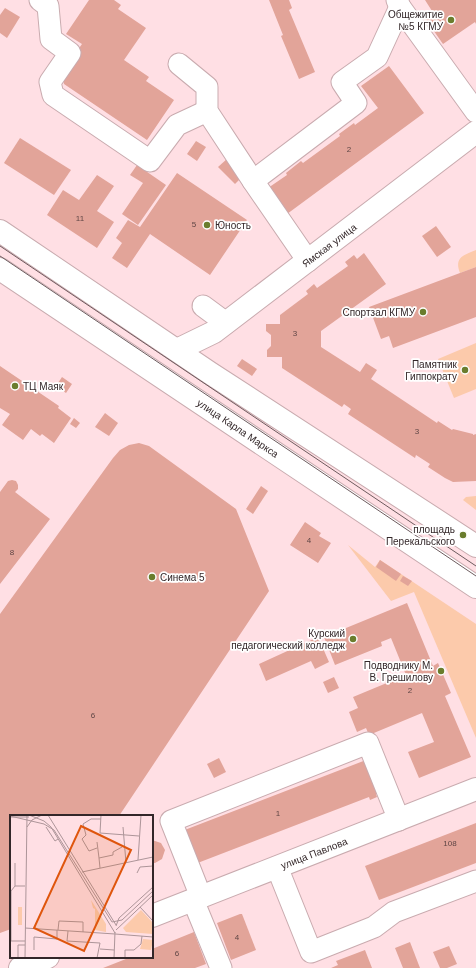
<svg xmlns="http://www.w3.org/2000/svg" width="476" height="968" font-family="Helvetica,sans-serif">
  <rect width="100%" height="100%" fill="#ffdfe4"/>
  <g fill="#fccaab">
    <path d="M476 250V267L460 273C454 258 463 255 476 250Z"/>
    <path d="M476 343V389L454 398 438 359Z"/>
    <path d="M476 496V510L463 500 466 497Z"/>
    <path d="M348 545 375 567 380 560 476 624V738L414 592 391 601Z"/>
  </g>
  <g fill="#e2a499">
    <path d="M89 0H114L121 5 118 9 146 28 124 60 149 77 146 81 174 100 147 140 64 84 62 73 82 44 66 34Z"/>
    <path d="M269 0H289L292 8 289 10 315 72 299 79 281 36 283 35Z"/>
    <path d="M425 0H476V24L475 22 443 44 424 17 432 11Z"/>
    <path d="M5 8 20 17 7 38 0 33V15Z"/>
    <path d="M389 66 424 113 287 214 268 188 287 175 286 173 301 161 303 163 340 136 339 134 354 123 355 125 378 108 361 86Z"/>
    <path d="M20 138 71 170 54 195 4 163Z"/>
    <path d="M196 141 206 147 197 161 187 154Z"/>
    <path d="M228 158 245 174 235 184 218 167Z"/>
    <path d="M137 165 166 185 138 225 122 214 143 183 130 175Z"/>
    <path d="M177 173 247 220 210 275 150 234 127 268 112 258 122 243 116 238 128 220 140 227Z"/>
    <path d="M97 175 114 186 97 211 114 222 97 248 47 215 63 190 79 200Z"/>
    <path d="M436 226 451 247 437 257 422 236Z"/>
    <path d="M364 253 386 284 321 331V347L360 372 366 363 377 370 371 379 437 423 438 421 452 430 453 429 473 434V435L476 434V481L453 482 445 478 428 467 430 464 416 455 415 458 348 414 351 409 344 404 342 407 282 368V357H267V350L271 346V335L266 331V324H280V315L308 294 306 291 314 284 317 288 348 266 345 262 354 255 357 259Z"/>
    <path d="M476 267V317L393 348 389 336 381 339 369 307Z"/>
    <path d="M242 359 257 369 252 376 237 366Z"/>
    <path d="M0 366 59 406 58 408 71 418 54 443 42 434 40 436 31 429 23 440 2 425 10 414 0 408Z"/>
    <path d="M62 377 72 384 66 393 56 386Z"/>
    <path d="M105 413 118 423 109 436 95 427Z"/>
    <path d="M74 418 80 423 76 428 70 424Z"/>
    <path d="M139 443 149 446 236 509 269 591 119 816H11V929L0 933V614L113 458 120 450 129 445Z"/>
    <path d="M12 480 16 481 18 485V489L15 492 50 519 0 584V492L8 481Z"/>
    <path d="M261 486 268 491 253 514 246 509Z"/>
    <path d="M305 522 321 533 319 536 331 543 318 563 290 545Z"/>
    <path d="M380 560 401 574 396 581 376 567Z"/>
    <path d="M403 576 412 581 408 586 400 581Z"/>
    <path d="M407 603 433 666 438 663 451 693 445 696 471 757 419 778 408 752 434 742 422 713 369 735 366 728 357 732 349 712 358 708 353 697 406 675 391 638 381 642 382 646 335 665 324 637Z"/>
    <path d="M318 637 329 662 315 669 311 661 266 681 259 664Z"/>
    <path d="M334 677 339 688 328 693 323 682Z"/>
    <path d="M219 758 226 772 214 778 207 764Z"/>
    <path d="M366 760 379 793 376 794 377 797 370 800 369 797 195 864 182 831Z"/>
    <path d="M476 823V863L379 900 365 866Z"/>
    <path d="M152 840 161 843 165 850 162 859 155 863H152Z"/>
    <path d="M240 914H242L256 950 231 960 217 923Z"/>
    <path d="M194 932 206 964 195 968H103L131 957H152V949Z"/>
    <path d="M410 942 420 968H403L395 948Z"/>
    <path d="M449 946 457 964 447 968H440L433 952Z"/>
    <path d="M365 950 372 968H331L338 965 336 961Z"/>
  </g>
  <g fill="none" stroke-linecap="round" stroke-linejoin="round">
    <g stroke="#c9abaf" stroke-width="23">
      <g id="minor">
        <path d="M40 0 48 6 51 39 70 53 50 82 53 95 150 161 177 125 207 111"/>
        <path d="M397 0 400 7 476 112"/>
        <path d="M179 64 207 87V111L253 181"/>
        <path d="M308 261 253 181 356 103 342 82 377 57 400 7"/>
        <path d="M203 306 226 323"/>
        <path d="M277 867 311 952 374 927 394 912 476 881"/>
        <path d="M201 897 171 821 368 743 399 820"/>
        <path d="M193 900 221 968"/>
      </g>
    </g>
    <g stroke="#c9abaf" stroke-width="24">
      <g id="major">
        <path d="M0 231 210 373 476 546"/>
        <path d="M0 269 476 587"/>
        <path d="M177 350 214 332 476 132"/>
        <path d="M152 916 476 789"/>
        <path d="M20 968 48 957"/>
      </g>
    </g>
    <use href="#minor" stroke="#fff" stroke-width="21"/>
    <use href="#major" stroke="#fff" stroke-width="22"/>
    <g stroke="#6d5b5e" stroke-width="1">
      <path d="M0 246 476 566"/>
      <path d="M0 256 476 576"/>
    </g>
  </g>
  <g fill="#6a7d2d" stroke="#fff" stroke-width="1.5">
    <circle cx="451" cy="20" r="4"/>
    <circle cx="207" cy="225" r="4"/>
    <circle cx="423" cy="312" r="4"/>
    <circle cx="465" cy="370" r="4"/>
    <circle cx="15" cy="386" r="4"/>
    <circle cx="463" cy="535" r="4"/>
    <circle cx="152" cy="577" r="4"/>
    <circle cx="353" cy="639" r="4"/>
    <circle cx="441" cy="671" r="4"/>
  </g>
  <g text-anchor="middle" stroke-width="3.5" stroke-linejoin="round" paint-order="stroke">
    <g font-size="8" fill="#5f4645">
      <text x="349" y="152">2</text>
      <text x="80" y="221">11</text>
      <text x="194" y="227">5</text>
      <text x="295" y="336">3</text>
      <text x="417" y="434">3</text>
      <text x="309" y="543">4</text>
      <text x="12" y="555">8</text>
      <text x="410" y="693">2</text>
      <text x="93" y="718">6</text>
      <text x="278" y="816">1</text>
      <text x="450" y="846">108</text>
      <text x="237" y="940">4</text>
      <text x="177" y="956">6</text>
    </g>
    <g font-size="10" fill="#332729" stroke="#fff" text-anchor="end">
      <text x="443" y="18">Общежитие<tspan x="443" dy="12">№5 КГМУ</tspan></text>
      <text x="215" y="229" text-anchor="start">Юность</text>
      <text x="415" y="316">Спортзал КГМУ</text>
      <text x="457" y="368">Памятник<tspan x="457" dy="12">Гиппократу</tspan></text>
      <text x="23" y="390" text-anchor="start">ТЦ Маяк</text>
      <text x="455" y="533">площадь<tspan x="455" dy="12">Перекальского</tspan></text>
      <text x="160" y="581" text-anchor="start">Синема 5</text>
      <text x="345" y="637">Курский<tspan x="345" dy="12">педагогический колледж</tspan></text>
      <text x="433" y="669">Подводнику М.<tspan x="433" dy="12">В. Грешилову</tspan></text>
    </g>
    <g font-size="10" fill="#332729" stroke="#fff">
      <text transform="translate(329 245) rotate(-37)" y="4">Ямская улица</text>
      <text transform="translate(238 428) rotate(34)" y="4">улица Карла Маркса</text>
      <text transform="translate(314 853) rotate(-21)" y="4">улица Павлова</text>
    </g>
  </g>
  <g transform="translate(10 815)">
    <rect width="143" height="143" fill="#ffdfe4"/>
    <path d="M81 85 96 109V117L85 115V94L83 93ZM8 92H12V110H8ZM131 95 143 108V119L116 117 113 113ZM133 124 143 125 141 135 130 134Z" fill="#fccaab"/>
    <path fill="none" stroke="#ad9599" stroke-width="1" d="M19 0 34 6 41 12 105 118M38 0 106 110M91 0 90 18 129 21M0 1 34 9 44 15 102 107 112 105 143 76M0 2H19M17 12 22 5 32 0M36 12 45 26 48 24M113 12 116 48M87 27 89 43M87 33 79 36 72 24 76 20 73 9 81 4H91M128 45 131 0M5 48V71H15M90 53 89 43 103 40V37L112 32M72 57 143 42M127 58 130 52 143 51M5 71 1 76V126H15M130 92 143 106M106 111 109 103 143 72M15 113 105 119M48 115 49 106 73 107V117M106 115 143 80M58 116 57 126 90 128 87 143M105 119 143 122M90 134 104 135M24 135V122L47 124V115M115 142V135H124L131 129 132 121M8 143V130H15M15 143 17 0M104 143 105 117"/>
    <path fill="#df560d" fill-opacity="0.15" stroke="#df560d" stroke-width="2" d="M71 11 121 35 74 136 24 113Z"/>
    <rect width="143" height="143" fill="none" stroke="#332729" stroke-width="2"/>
  </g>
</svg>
